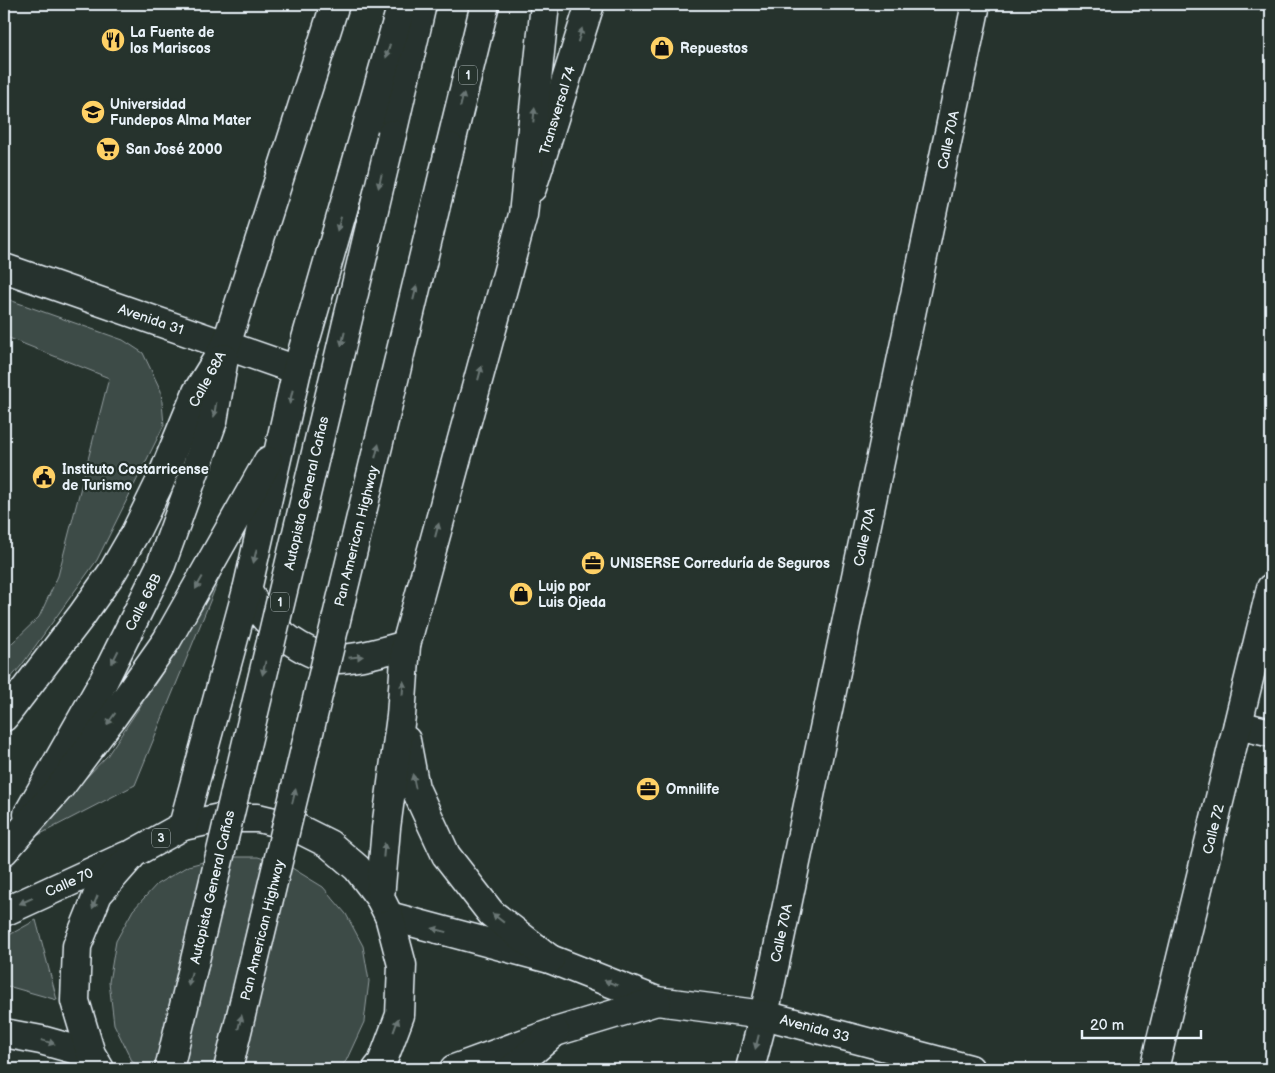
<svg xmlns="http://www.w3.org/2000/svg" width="1275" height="1073" font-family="'Balsamiq Sans',sans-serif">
  <rect width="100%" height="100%" fill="#26332d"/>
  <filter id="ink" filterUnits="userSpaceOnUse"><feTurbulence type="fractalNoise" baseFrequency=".02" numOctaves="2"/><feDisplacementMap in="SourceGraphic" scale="10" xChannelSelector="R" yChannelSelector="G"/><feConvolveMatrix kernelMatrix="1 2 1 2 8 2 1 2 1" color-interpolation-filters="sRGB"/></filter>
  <g filter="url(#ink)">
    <g fill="#3e4b47" stroke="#939ea0">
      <path d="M4 298 123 340 143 353 161 391 164 425 97 560 21 666 4 686V649L12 643 39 617 58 576 109 378 4 336Z"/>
      <path d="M219 579 135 785 23 843 107 756 159 678Z"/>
      <path d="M222 857H258L292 868 323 887 346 914 363 946 369 981 364 1022 346 1061 338 1069H141L132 1061 114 1024 109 982 116 941 133 910 157 884 188 866Z"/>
      <path d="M36 920 57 1000 4 985V938Z"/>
    </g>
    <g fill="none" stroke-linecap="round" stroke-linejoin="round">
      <g stroke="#e8f1f8" stroke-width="31">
        <g id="minor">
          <path d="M532 188 590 4"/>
          <path d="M4 268 297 370"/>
          <path d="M4 717 82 615 113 571 135 533 159 484 197 392 226 345 335 4"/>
          <path d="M1238 725 1271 733"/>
          <path d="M28 814 103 682 161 565 213 421 224 358"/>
          <path d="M750 1069 764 1015 976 4"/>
          <path d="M1154 1069 1271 588"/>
        </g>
      </g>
      <g stroke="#e8f1f8" stroke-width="31">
        <g id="tertiary">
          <path d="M389 916 550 959 657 1001 764 1015 970 1069"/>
          <path d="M454 1069 555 1032 657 1001"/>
        </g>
      </g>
      <g stroke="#e8f1f8" stroke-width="31">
        <g id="primary">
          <path d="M4 912 126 856"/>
          <path d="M4 1033 41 1040 91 1054"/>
          <path d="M100 1069 91 1054 75 1001 77 946 98 894 134 853 183 826 220 818H258L295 827 329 844 357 868 380 898 389 916 402 965 400 1015 382 1063 377 1069"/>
        </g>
      </g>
      <g stroke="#e8f1f8" stroke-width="31">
        <g id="trunk">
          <path d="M392 134 422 4"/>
          <path d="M450 147 485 4"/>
          <path d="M247 590C253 600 259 611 266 619 283 638 313 659 339 659 362 658 384 651 406 645"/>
          <path d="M406 740 415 788 446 855 491 913 550 959"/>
          <path d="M183 826 247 590 297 370 402 4"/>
          <path d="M4 851 61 786 112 718 167 640 268 461"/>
          <path d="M380 898 386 828 401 716 406 645 523 215 545 4"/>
          <path d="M512 1069 555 1032"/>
        </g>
      </g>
      <use href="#minor" stroke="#26332d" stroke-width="28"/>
      <use href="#tertiary" stroke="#26332d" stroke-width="28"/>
      <use href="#primary" stroke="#26332d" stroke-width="28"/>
      <use href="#trunk" stroke="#26332d" stroke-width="28"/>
      <g stroke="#e8f1f8" stroke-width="31" stroke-linecap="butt">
        <g id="trunk-bridge">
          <path d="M169 1069 392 134"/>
          <path d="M228 1069 450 147"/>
        </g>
      </g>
      <use href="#trunk-bridge" stroke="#26332d" stroke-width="28"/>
    </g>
    <defs><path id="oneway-solid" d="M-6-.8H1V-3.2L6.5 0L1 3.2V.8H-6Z" transform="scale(1.25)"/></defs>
    <g fill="#6a7674">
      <use href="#oneway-solid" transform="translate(580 35) rotate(-73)"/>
      <use href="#oneway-solid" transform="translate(388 51) rotate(106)"/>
      <use href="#oneway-solid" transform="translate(462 100) rotate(-76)"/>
      <use href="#oneway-solid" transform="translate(534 115) rotate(-84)"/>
      <use href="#oneway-solid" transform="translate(380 181) rotate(103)"/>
      <use href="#oneway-solid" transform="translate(339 224) rotate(106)"/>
      <use href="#oneway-solid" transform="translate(415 293) rotate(-76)"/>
      <use href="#oneway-solid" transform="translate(343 339) rotate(103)"/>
      <use href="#oneway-solid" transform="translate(480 373) rotate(-75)"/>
      <use href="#oneway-solid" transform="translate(291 397) rotate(103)"/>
      <use href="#oneway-solid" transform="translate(215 410) rotate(99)"/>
      <use href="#oneway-solid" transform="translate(377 451) rotate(-76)"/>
      <use href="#oneway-solid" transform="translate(437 530) rotate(-75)"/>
      <use href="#oneway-solid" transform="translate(255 556) rotate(103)"/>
      <use href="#oneway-solid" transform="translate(199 583) rotate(119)"/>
      <use href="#oneway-solid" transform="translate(115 657) rotate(117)"/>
      <use href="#oneway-solid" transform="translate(356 657) rotate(-6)"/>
      <use href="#oneway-solid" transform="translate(264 668) rotate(103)"/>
      <use href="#oneway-solid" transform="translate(403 688) rotate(-86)"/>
      <use href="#oneway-solid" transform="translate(111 719) rotate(126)"/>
      <use href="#oneway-solid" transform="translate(414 781) rotate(-102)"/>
      <use href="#oneway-solid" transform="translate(294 796) rotate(-76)"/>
      <use href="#oneway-solid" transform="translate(384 850) rotate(-85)"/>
      <use href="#oneway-solid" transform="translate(26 901) rotate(156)"/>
      <use href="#oneway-solid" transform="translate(95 902) rotate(112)"/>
      <use href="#oneway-solid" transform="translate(498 918) rotate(-142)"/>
      <use href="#oneway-solid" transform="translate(439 930) rotate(-165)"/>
      <use href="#oneway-solid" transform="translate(190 979) rotate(103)"/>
      <use href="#oneway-solid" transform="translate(611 983) rotate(-159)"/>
      <use href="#oneway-solid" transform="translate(240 1022) rotate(-76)"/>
      <use href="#oneway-solid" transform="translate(396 1025) rotate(-70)"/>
      <use href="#oneway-solid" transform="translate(48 1042) rotate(16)"/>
      <use href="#oneway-solid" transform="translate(757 1042) rotate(104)"/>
    </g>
  </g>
  <defs>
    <g id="restaurant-disc" transform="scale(1.25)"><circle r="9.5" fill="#ffd166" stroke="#26332d"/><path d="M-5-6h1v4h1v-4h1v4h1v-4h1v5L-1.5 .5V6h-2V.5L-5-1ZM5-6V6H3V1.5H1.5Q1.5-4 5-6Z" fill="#111"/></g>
    <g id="shop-disc" transform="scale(1.25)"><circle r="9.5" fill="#ffd166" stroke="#26332d"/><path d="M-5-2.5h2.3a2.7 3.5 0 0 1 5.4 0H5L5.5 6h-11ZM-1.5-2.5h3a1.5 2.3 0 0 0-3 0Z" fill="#111"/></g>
    <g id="school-disc" transform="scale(1.25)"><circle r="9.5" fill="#ffd166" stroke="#26332d"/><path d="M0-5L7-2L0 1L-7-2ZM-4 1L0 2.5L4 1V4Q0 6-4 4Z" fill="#111"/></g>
    <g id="supermarket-disc" transform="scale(1.25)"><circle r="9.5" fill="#ffd166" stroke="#26332d"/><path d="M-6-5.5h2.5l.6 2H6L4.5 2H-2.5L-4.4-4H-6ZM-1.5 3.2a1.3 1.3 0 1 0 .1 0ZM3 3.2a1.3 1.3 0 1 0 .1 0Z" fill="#111"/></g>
    <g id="civic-disc" transform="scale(1.25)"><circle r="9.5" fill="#ffd166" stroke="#26332d"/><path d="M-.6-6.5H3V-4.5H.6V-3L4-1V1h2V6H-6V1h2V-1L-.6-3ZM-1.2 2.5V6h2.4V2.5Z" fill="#111"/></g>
    <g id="office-disc" transform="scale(1.25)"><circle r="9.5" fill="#ffd166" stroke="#26332d"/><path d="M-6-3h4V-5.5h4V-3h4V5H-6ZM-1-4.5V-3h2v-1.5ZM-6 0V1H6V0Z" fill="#111"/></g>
  </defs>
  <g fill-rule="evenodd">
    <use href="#restaurant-disc" x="113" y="40"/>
    <use href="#shop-disc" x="662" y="48"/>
    <use href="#school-disc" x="93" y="112"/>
    <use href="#supermarket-disc" x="108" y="149"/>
    <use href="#civic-disc" x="44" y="477"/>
    <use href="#office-disc" x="593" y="563"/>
    <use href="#shop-disc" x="521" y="594"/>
    <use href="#office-disc" x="648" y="789"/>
  </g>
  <g text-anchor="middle" stroke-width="4.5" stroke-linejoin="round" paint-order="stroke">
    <g fill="#26332d" stroke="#aeb8bb" stroke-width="1">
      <rect x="459" y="65.5" width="18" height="19" rx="4"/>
      <rect x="271" y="592.5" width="18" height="19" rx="4"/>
      <rect x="152" y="828.5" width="18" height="19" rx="4"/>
    </g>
    <g font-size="12" font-weight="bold" fill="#e8f1f8">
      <text x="468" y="79">1</text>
      <text x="280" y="606">1</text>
      <text x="161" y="842">3</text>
    </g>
    <g font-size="14" font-weight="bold" fill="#e8f1f8" stroke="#26332d" text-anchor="start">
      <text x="130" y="37">La Fuente de<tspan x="130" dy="16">los Mariscos</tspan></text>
      <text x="680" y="53">Repuestos</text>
      <text x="110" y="109">Universidad<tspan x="110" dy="16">Fundepos Alma Mater</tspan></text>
      <text x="126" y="154">San José 2000</text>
      <text x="62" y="474">Instituto Costarricense<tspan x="62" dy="16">de Turismo</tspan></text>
      <text x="610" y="568">UNISERSE Correduría de Seguros</text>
      <text x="538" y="591">Lujo por<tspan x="538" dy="16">Luis Ojeda</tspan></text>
      <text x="666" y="794">Omnilife</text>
    </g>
    <g font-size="14" fill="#e8f1f8" stroke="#26332d">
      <text transform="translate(557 110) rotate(-73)" y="5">Transversal 74</text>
      <text transform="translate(948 140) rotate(-78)" y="5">Calle 70A</text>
      <text transform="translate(151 319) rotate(19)" y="5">Avenida 31</text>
      <text transform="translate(207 379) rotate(-61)" y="5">Calle 68A</text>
      <text transform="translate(306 493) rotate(-77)" y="5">Autopista General Cañas</text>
      <text transform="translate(356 536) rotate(-76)" y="5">Pan American Highway</text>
      <text transform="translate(864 537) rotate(-78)" y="5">Calle 70A</text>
      <text transform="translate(143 602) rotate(-63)" y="5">Calle 68B</text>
      <text transform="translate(1213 829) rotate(-76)" y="5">Calle 72</text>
      <text transform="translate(69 882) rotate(-24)" y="5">Calle 70</text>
      <text transform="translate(212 887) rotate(-77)" y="5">Autopista General Cañas</text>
      <text transform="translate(262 930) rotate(-76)" y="5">Pan American Highway</text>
      <text transform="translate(781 933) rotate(-78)" y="5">Calle 70A</text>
      <text transform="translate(815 1028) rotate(15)" y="5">Avenida 33</text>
    </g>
  </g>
  <rect width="1275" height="1073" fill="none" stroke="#26332d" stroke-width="20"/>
  <rect x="10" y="10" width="1255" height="1053" fill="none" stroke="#e8f1f8" stroke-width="2" filter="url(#ink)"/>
  <path d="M1082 1030v8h119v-8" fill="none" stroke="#e8f1f8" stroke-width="2.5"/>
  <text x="1090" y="1030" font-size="15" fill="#e8f1f8" stroke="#26332d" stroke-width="4" paint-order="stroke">20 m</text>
</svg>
